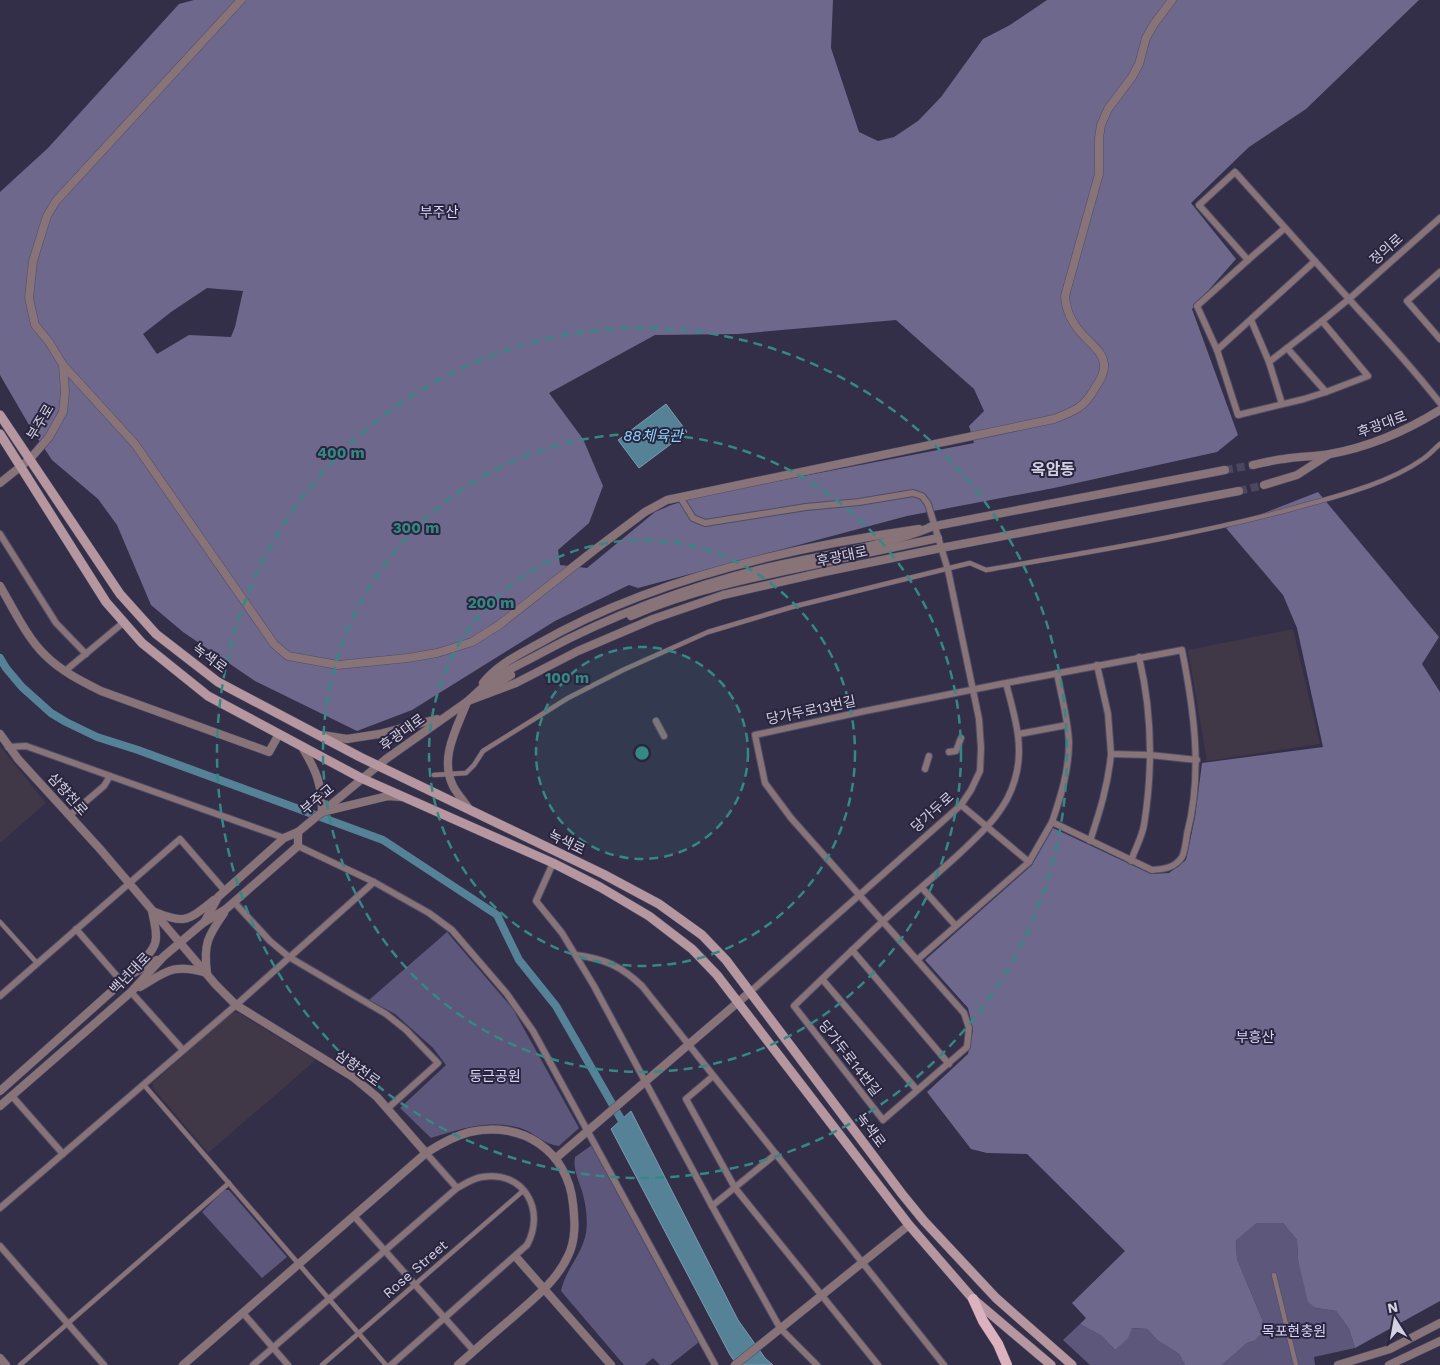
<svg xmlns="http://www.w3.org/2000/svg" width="1440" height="1365" font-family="'Work Sans','Noto Sans KR',sans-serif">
  <rect width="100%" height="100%" fill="#332f49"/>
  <g fill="#403747">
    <path d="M1293 629 1320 744 1207 761 1188 650Z"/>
    <path d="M0 746 46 803 0 843Z"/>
    <path d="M232 1012 239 1013 316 1060 208 1153 153 1088V1083Z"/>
  </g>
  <g fill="#5c577b">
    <path d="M447 932 513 1009 579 1128 559 1146C544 1145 534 1132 520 1128 489 1119 460 1129 431 1138L400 1108 446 1065 433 1048 395 1014 369 1000Z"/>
    <path d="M592 1145 699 1342 670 1365H660L653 1358 645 1365H624L561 1291C565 1270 582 1255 586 1233 588 1220 586 1204 582 1191 578 1179 573 1169 575 1157Z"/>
    <path d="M224 1190H229L287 1257 262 1278 202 1212Z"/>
    <path d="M1257 1223H1283L1297 1240 1298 1260 1316 1308 1336 1311 1349 1329 1355 1348 1314 1357 1315 1365H1222L1247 1343 1254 1341 1262 1319 1237 1259 1236 1239Z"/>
    <path d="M1080 1324 1102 1336 1115 1350 1131 1328 1147 1329 1157 1340 1179 1354 1185 1365H1090L1063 1340Z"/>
  </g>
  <g fill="#6e688d" fill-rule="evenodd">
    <path d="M194 0H833L831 48 859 132 878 141 894 137 918 121 941 97 983 39 1010 25 1047 0H1419L1306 109 1249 147 1191 203 1236 259 1192 309 1238 435 1217 452 1054 488 907 516 638 588 629 585 555 621 412 710 357 731 255 681 183 632 151 605 117 525 98 499 52 460 32 430 0 375V192L48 148 179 4ZM207 288 243 291 235 327 231 337 189 335 157 354 143 334 171 312ZM896 320 974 389 984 411 969 426 974 443 705 495 671 505 655 512 587 568 560 565 558 550 589 523 603 486 583 439 549 393 655 335 738 334Z"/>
    <path d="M1318 492 1439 637 1422 664 1440 692V1301L1355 1348 1349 1329 1336 1311 1316 1308 1308 1302 1298 1260 1297 1240 1283 1223H1257L1236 1240 1237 1259 1262 1319V1333L1254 1341 1247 1343 1222 1365H1185L1179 1354 1157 1340 1147 1329 1132 1328 1128 1338 1115 1350 1102 1336 1080 1324 1086 1318 1072 1303 1125 1251 1027 1154 987 1153 971 1149 927 1092 968 1054 973 1030 968 1008 925 960 1032 865 1053 828 1151 874 1169 873 1186 860 1195 817 1202 763 1323 747 1297 628 1283 595 1226 528Z"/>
  </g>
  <g fill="#568298" stroke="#7c9aae">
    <path d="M666 404 687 432 639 468 618 440Z"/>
    <path d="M631 1111 738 1320 765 1358 773 1365H737L730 1355 611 1129Z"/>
  </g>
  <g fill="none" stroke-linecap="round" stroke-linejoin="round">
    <path stroke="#568298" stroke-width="8" d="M0 658 6 668 22 687 51 713 66 722 97 737 138 750 383 840 497 915 519 960 556 1006 626 1128"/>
    <g stroke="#4b4760" stroke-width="8" stroke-dasharray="8 4" stroke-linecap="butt">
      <path d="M1225 470 1253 465"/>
      <path d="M1239 491 1264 485"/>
    </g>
    <g stroke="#504c65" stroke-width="5.5">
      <g id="pedestrian">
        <path d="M434 775 466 773 474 765 483 751 568 698 623 670 708 632 792 607 970 563 986 570C1088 552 1191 536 1291 509 1334 497 1386 485 1423 459 1429 455 1434 449 1440 444"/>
        <path d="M0 922 37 963"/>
        <path d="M144 1085 386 1365"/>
        <path d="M1274 1275 1296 1365"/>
        <path d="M20 1365 229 1183"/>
        <path d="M322 1365 524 1190"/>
      </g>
    </g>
    <g stroke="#504c65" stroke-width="8">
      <g id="minor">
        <path d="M1440 218 1349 299 1322 321 1368 376 1326 392 1304 399 1238 415 1217 350 1197 306 1248 260 1199 205 1235 172C1276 218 1317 263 1357 308 1386 339 1414 370 1440 403"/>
        <path d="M1248 260 1285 228"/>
        <path d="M1440 272 1407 301 1440 339"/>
        <path d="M1251 320 1269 362 1282 404"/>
        <path d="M1287 348 1326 392"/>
        <path d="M1217 350 1315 261"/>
        <path d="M1269 362 1322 321"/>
        <path d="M680 497 693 518 705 523 806 507 859 502 913 493 922 496 928 504 948 570 979 719 981 748 980 771 971 790 961 805 750 992"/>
        <path d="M0 534 56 623 86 654"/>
        <path d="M1097 665 1108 714 1111 754 1150 755 1197 760"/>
        <path d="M65 671 124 622"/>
        <path d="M1006 683 865 711 755 735 765 783 791 818 964 1013 969 1028 967 1047 883 1120 794 1006C823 978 852 950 882 922 907 899 934 877 959 854 982 832 1006 812 1015 779 1025 746 1014 715 1006 683L1182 650C1194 711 1203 773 1187 834 1186 841 1185 851 1182 857 1175 868 1164 869 1152 870L1052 822 1029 862"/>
        <path d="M656 721 664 736"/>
        <path d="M1019 734 1067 725"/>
        <path d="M8 747 26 746 284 838"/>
        <path d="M949 752 956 751 961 738"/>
        <path d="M925 769 929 756"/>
        <path d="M70 815 104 786 110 776"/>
        <path d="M1052 822C1061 796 1069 770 1069 742 1068 719 1061 695 1057 673"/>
        <path d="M1090 841C1100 811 1108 785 1111 754"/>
        <path d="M298 846 374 882 429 913 452 930 507 994 533 1031 715 1365"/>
        <path d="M1131 861C1135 849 1142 837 1144 825 1153 769 1152 712 1139 657"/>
        <path d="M553 863 536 901 562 933 594 986 712 1206 780 1328 817 1365"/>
        <path d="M922 888 956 926"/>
        <path d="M234 902 270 941 289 957 386 1014 406 1030 438 1063 388 1108"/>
        <path d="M76 929 122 982"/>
        <path d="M852 950 949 1064"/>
        <path d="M576 955C605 959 621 966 642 986L944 1365"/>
        <path d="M917 960 1029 862 961 805"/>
        <path d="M822 979 917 1090"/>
        <path d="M131 992 183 1050"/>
        <path d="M0 996 180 839 225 891"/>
        <path d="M713 1076 686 1099 735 1188 878 1365"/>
        <path d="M12 1096 63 1154"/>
        <path d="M426 1153 457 1188"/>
        <path d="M712 1206 776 1154"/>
        <path d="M0 1208 236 1005 374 882"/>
        <path d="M354 1216 474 1351"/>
        <path d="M0 1246 104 1365"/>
        <path d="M243 1313 288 1365"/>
        <path d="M253 1365 457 1188C465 1184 473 1178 482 1177 524 1170 546 1210 527 1245L391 1365"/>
      </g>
    </g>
    <g stroke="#504c65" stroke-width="9">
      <g id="tertiary">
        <path d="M241 0 56 201 47 216 33 261 29 298 35 325 49 342 63 365 135 444 274 644 288 656 338 665 408 658 437 653 472 642 499 625 597 548 645 512 667 500 1054 419C1074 411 1084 408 1095 388 1100 380 1105 373 1104 364 1103 352 1091 344 1084 336 1073 325 1066 311 1065 296L1099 174V138L1101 125 1108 109 1132 77 1139 64 1146 38 1154 24 1172 0"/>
        <path d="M1253 465C1263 463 1273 460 1284 459 1299 456 1314 457 1330 454 1369 447 1406 431 1440 410"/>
        <path d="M0 483 30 459 49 437 63 412 65 392 63 365"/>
        <path d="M1264 485 1297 475 1328 455"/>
        <path d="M934 526C880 548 822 555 766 568 688 587 614 614 543 652 527 661 509 669 493 679 484 685 476 694 468 701L516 683 578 651 653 619 723 595 824 572 941 548 1239 491"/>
        <path d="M930 527 1225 470"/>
        <path d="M843 558 938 538"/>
        <path d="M0 586C13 608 27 638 45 655 61 671 81 681 101 691L269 752 279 734"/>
        <path d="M631 616C695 588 765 575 832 561"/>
        <path d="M483 683C497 665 518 655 538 644 650 579 792 547 919 529"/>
        <path d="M484 691 511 675"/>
        <path d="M467 702C457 728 439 758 453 786 457 794 464 801 469 809"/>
        <path d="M0 734 18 759 100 849 216 985 236 1005 353 1077 377 1097 426 1153"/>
        <path d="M322 735 347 739 379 734 437 719"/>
        <path d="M302 747C316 770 322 784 322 812L388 796 401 797"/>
        <path d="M205 921 218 897 284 838 298 832 386 759 468 701"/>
        <path d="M135 969C159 944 159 944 152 911 186 924 186 922 214 900"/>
        <path d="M140 987C167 971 174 963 207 973 203 944 208 936 224 913"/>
        <path d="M0 1091 130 975 157 960"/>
        <path d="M0 1106 131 992 163 957 203 923 226 909 298 846V832"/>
        <path d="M556 1158 750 992"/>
        <path d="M516 1257 611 1365"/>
        <path d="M0 1358 6 1365"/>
        <path d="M183 1365 426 1153C440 1144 454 1136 470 1132 522 1120 568 1151 573 1204 575 1222 576 1240 568 1256 556 1282 533 1299 512 1318 494 1333 476 1349 458 1365"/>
        <path d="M735 1365 909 1225"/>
        <path d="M1338 1365 1390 1349 1440 1323"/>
        <path d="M1389 1365 1440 1341"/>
      </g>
    </g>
    <g stroke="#504c65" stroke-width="10">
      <g id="secondary">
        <path d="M0 415 120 594 156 634 218 682 360 757 603 874 659 904 702 935 726 960 902 1194 924 1221 996 1298 1072 1365"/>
        <path d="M0 434 106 602 142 643 208 696 361 778 553 863 600 887 649 916 692 949 717 975 909 1225 973 1299 1051 1365"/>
      </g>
    </g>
    <g stroke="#504c65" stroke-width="11">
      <path id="primary" d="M973 1299 983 1321 998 1344 1007 1365"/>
    </g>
    <use href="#pedestrian" stroke="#877378" stroke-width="4.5"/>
    <use href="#minor" stroke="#877378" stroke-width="6"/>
    <use href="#tertiary" stroke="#877378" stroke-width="8"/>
    <use href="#secondary" stroke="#b7979f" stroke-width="9"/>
    <use href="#primary" stroke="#dbb2bd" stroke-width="10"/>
  </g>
  <circle cx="642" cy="753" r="106" fill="#368885" fill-opacity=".12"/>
  <g fill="none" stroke="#368885" stroke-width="2.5" stroke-dasharray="9 6">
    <circle cx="642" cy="753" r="106"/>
    <circle cx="642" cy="753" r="213"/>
    <circle cx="642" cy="753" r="319"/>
    <circle cx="642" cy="753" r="425"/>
  </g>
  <g text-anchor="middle" stroke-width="4" stroke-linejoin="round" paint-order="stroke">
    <g font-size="14" fill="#d9d4fa" stroke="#2a253f">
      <text x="439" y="217">부주산</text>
      <text x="1255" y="1042">부흥산</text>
      <text x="495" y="1081">둥근공원</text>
      <text x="1294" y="1336">목포현충원</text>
    </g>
    <g font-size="14" fill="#d3d1e2" stroke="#2a253f">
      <text transform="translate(1386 249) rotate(-42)" y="5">정의로</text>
      <text transform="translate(40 422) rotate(-59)" y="5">부주로</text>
      <text transform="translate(1382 424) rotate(-20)" y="5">후광대로</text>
      <text transform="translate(842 556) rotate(-12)" y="5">후광대로</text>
      <text transform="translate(210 658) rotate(37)" y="5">녹색로</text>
      <text transform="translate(811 710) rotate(-12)" y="5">당가두로13번길</text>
      <text transform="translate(402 732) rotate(-36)" y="5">후광대로</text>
      <text transform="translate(68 794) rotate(48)" y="5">삼향천로</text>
      <text transform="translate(317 799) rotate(-40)" y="5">부주교</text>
      <text transform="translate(932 812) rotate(-42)" y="5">당가두로</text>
      <text transform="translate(567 842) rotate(26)" y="5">녹색로</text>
      <text transform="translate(130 973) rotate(-46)" y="5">백년대로</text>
      <text transform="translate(850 1058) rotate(52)" y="5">당가두로14번길</text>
      <text transform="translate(358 1068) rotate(36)" y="5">삼향천로</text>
      <text transform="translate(871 1130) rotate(53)" y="5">녹색로</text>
      <text transform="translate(415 1269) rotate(-41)" y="5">Rose Street</text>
    </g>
    <g font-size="15" font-style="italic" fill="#8ad3f7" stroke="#2a253f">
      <text x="653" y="441">88체육관</text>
    </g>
    <g font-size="16" font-weight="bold" fill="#d3d1e2" stroke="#2a253f">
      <text x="1053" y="475">옥암동</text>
    </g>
  </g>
  <circle cx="642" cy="753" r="8" fill="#368885" stroke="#2a253f" stroke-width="2.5"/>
  <g font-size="15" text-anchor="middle" font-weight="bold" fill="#368885" stroke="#2a253f" stroke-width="4" stroke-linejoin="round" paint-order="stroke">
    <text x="341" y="458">400 m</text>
    <text x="416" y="533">300 m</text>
    <text x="491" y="608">200 m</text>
    <text x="567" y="683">100 m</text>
  </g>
  <g transform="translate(1395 1320) rotate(349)" stroke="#2a253f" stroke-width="4" paint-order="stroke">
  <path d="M0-4L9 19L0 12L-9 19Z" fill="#d3d1e2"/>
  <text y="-8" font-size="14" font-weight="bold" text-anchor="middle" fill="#d3d1e2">N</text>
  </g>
</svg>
